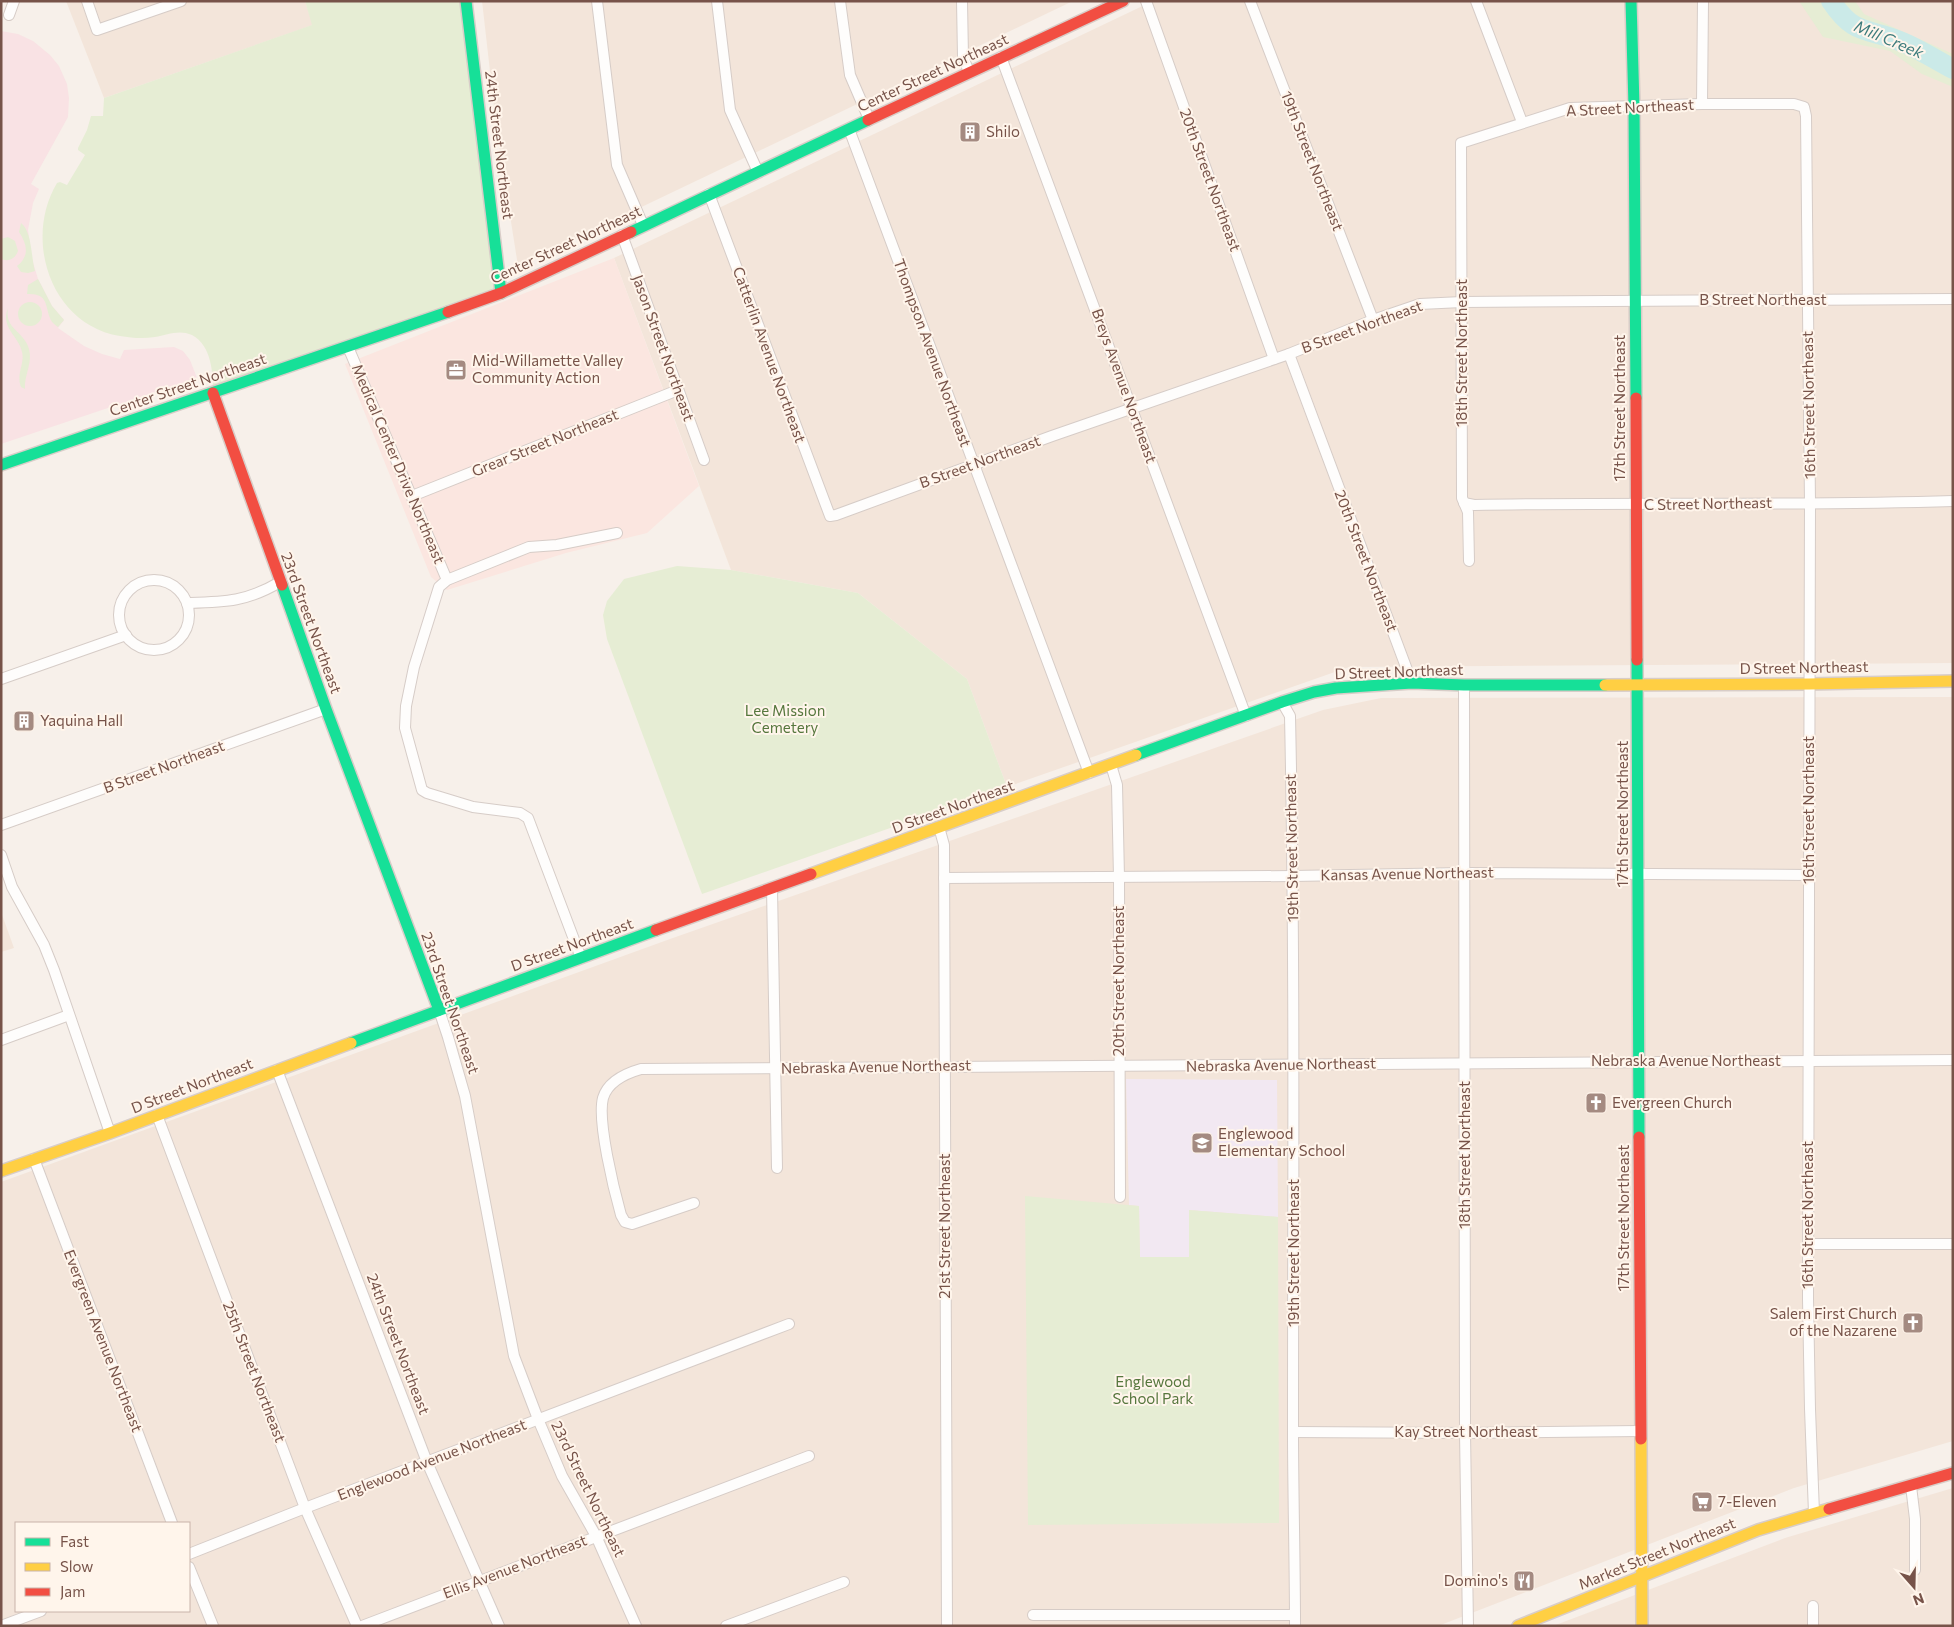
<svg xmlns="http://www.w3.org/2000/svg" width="1954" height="1627" font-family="Commissioner,sans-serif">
  <rect width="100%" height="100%" fill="#f7f0ea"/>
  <g fill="#f3e5da" fill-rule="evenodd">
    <path d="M66 1H305L313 25 104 98Z"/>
    <path d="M482 1H1073L518 266 497 133Z"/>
    <path d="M1153 1H1953V663L1349 667 1007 787 967 679 858 593 731 570 614 258Z"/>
    <path d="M1953 697V1441L1794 1488 1438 1626H1V1182L670 939 1323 710 1381 698ZM16 1523H189V1611H16Z"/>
    <path d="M1 912 14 948 1 952Z"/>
    <path d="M1953 1488V1626H1553L1785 1538Z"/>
  </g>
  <path fill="#fbe6e0" d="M614 258 699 486 647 533 566 553 447 590 431 577 345 364Z"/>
  <path fill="#f2e8f2" d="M1126 1079 1277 1080 1278 1217 1189 1210V1257H1140L1139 1206 1129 1205Z"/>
  <path fill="#f9e2e4" d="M1 31 18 34 33 41 50 55 59 66 67 84 69 98 68 117 31 184 39 189 33 203 28 230 32 259 38 279 52 306 64 320 58 328 84 346 102 354 120 359 124 350 174 347 183 351 190 360 197 378 1 444Z"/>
  <g fill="#e6edd4">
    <path d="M305 1H466L501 293 213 393C213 373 212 346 192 335 179 329 167 335 155 337 143 339 132 338 120 336 51 325 23 240 57 183L60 182 67 185 85 155 78 150V148L87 130 91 116H103L104 98 312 25Z"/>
    <path d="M1799 1H1855L1864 14 1953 54V87L1922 74 1890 51 1823 37Z"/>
    <path d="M21 223C32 231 31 257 35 271L28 273 21 272 17 266C30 256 27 244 19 232Z"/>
    <path d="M8 237 15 241 18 251C15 259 9 262 1 259V239Z"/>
    <path d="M38 279 52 306 64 320 58 327C55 325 51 322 50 318 45 305 48 293 27 294L28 285Z"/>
    <circle cx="30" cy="314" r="12"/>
    <path d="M8 308C4 329 25 332 29 349 33 363 24 375 25 389L21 387C16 373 25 364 22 352 19 336 0 328 8 308Z"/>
    <path d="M677 566 731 570 858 593 967 679 1007 787 702 894 607 639 603 615 607 601 624 579Z"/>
    <path d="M1025 1196 1139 1206 1140 1257H1189V1210L1278 1217 1279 1523 1028 1525Z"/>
  </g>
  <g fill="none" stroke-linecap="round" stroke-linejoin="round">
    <path stroke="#cbeae8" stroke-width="20" d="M1831 1C1855 37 1867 27 1902 42 1919 49 1936 60 1953 69"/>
    <g stroke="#d6ccc7" stroke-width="12">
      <g id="street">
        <path d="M87 1 97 30 181 1"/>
        <path d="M597 1 617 165 643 225"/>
        <path d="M717 1 730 110 758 172"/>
        <path d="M840 1 850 75 869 119"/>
        <path d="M962 1 963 57 969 72"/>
        <path d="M1146 1 1274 359"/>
        <path d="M1250 1 1373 320"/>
        <path d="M1476 1 1522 122"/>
        <path d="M9 15 14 1"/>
        <path d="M1001 57 1246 716"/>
        <path d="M1702 104 1703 1"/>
        <path d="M849 129 1089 773"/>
        <path d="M709 194 830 516 836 515 1052 436 1289 354 1373 320 1420 304 1462 302 1953 299"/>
        <path d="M622 235 704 460"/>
        <path d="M348 347 447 580"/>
        <path d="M1289 354 1412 683"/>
        <path d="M412 496 678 390"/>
        <path d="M1464 503 1474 505C1634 502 1793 506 1953 501"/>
        <path d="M1469 561 1468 512 1462 498V492L1461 143 1570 108 1702 104H1794L1804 107 1806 116 1810 503 1808 1299 1810 1409 1814 1513"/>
        <circle cx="154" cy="615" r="35"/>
        <path d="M187 603C225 602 246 602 280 582"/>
        <path d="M1 679 126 635"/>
        <path d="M1464 685 1465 1433 1468 1626"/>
        <path d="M1282 702 1290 716C1295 954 1293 1191 1293 1429 1293 1495 1295 1560 1295 1626"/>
        <path d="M1111 765 1117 785 1119 877 1120 1197"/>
        <path d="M1 825 326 709"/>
        <path d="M939 827 944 845 947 1626"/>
        <path d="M1 855 12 887 44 945 54 970 110 1133"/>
        <path d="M944 878 1293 876 1465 873 1810 875"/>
        <path d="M772 888 777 1168"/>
        <path d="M581 958 528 818 520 813 473 807 427 793 422 790 405 728 406 706 414 667 439 587 447 580 529 547 557 545 617 533"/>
        <path d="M439 1010 448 1037 465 1096 514 1356 538 1419 562 1476 596 1536 636 1626"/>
        <path d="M1 1040 69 1015"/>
        <path d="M277 1070 427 1462 499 1626"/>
        <path d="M157 1115 305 1508 357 1626"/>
        <path d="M34 1159 172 1523"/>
        <path d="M694 1203 632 1224 625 1222 621 1215C614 1190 597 1121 603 1098 608 1081 627 1073 641 1069L1953 1060"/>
        <path d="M1808 1244H1953"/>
        <path d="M1293 1432 1465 1433 1640 1431"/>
        <path d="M1911 1486 1915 1519V1570"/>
        <path d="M189 1554 305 1508 789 1324"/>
        <path d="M189 1567 213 1626"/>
        <path d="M1813 1606V1626"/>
        <path d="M1033 1615H1295"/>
        <path d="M1 1626 41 1611"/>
        <path d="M362 1626 809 1456"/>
        <path d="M726 1626 844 1582"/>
      </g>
    </g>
    <g stroke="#d8cdc8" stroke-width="14">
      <g id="fast">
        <path d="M466 1 501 293"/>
        <path d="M1631 1 1634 106 1636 398"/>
        <path d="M631 232 868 120"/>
        <path d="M1 465 448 312"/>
        <path d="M282 585 326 709 439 1010"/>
        <path d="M1637 660 1639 1137"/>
        <path d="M1136 755 1282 702 1314 692 1336 688 1412 683 1464 685H1605"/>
        <path d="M351 1043 656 930"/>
      </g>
    </g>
    <g stroke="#d8cdc8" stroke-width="14">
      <g id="slow">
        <path d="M1605 685 1809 684 1953 681"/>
        <path d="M811 874 1136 755"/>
        <path d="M1 1171 110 1133 351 1043"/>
        <path d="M1641 1439 1642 1626"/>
        <path d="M1518 1626 1758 1530 1829 1509"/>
      </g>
    </g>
    <g stroke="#d8cdc8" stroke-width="14">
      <g id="jam">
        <path d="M868 120 1123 1"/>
        <path d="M448 312 501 293 631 232"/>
        <path d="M213 393 282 585"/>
        <path d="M1636 398 1637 660"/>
        <path d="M656 930 811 874"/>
        <path d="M1639 1137 1641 1439"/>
        <path d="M1829 1509 1953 1473"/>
      </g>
    </g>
    <use href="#street" stroke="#fefdfc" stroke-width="10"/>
    <use href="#fast" stroke="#16e098" stroke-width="11"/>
    <use href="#slow" stroke="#ffcf43" stroke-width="11"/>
    <use href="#jam" stroke="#f24e42" stroke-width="11"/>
  </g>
  <defs>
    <g id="building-square" transform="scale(1.125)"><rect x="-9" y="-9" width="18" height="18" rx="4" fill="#a48a81" stroke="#fff5eb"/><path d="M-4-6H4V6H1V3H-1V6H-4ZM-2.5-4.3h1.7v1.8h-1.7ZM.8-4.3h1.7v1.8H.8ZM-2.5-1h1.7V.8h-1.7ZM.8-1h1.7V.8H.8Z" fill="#fff"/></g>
    <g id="office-square" transform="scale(1.125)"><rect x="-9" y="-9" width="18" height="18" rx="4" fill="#a48a81" stroke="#fff5eb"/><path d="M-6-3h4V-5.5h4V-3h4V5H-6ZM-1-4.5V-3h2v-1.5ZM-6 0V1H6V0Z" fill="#fff"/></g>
    <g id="church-square" transform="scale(1.125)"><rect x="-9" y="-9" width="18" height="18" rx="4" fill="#a48a81" stroke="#fff5eb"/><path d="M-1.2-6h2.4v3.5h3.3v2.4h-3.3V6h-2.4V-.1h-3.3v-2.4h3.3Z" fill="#fff"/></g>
    <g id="school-square" transform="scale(1.125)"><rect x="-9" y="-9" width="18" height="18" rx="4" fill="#a48a81" stroke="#fff5eb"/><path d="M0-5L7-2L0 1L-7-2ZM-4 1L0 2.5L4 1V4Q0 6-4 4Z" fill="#fff"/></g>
    <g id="supermarket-square" transform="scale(1.125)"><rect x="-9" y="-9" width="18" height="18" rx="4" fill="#a48a81" stroke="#fff5eb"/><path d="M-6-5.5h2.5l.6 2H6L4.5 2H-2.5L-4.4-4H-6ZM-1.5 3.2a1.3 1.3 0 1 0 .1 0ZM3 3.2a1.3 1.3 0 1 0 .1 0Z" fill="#fff"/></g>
    <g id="restaurant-square" transform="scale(1.125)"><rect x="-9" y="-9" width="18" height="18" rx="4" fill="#a48a81" stroke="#fff5eb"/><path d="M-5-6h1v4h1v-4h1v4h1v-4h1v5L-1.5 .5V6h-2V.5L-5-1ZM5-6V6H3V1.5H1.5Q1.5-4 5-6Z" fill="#fff"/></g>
  </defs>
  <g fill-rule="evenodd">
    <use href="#building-square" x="970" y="132"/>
    <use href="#office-square" x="456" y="370"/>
    <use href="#building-square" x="24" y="721"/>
    <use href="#church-square" x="1596" y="1103"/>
    <use href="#school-square" x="1202" y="1143"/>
    <use href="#church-square" x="1913" y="1323"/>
    <use href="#supermarket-square" x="1702" y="1502"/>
    <use href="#restaurant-square" x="1524" y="1581"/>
  </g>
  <g text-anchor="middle" stroke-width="4" stroke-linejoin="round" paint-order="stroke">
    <g font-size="15" fill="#775349" stroke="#fff5eb">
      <text transform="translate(933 73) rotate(-25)" y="5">Center Street Northeast</text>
      <text transform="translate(1630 108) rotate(-3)" y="5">A Street Northeast</text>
      <text transform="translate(499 145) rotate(83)" y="5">24th Street Northeast</text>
      <text transform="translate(1312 161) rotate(69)" y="5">19th Street Northeast</text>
      <text transform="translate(1210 180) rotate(70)" y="5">20th Street Northeast</text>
      <text transform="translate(566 245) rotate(-25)" y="5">Center Street Northeast</text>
      <text x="1763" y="305">B Street Northeast</text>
      <text transform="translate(1362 327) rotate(-20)" y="5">B Street Northeast</text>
      <text transform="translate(663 348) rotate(70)" y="5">Jason Street Northeast</text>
      <text transform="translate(932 353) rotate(70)" y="5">Thompson Avenue Northeast</text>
      <text transform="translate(1462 353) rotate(-90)" y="5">18th Street Northeast</text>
      <text transform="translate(769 355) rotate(70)" y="5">Catterlin Avenue Northeast</text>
      <text transform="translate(188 385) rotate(-19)" y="5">Center Street Northeast</text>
      <text transform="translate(1124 386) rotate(70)" y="5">Breys Avenue Northeast</text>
      <text transform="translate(1809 405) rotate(-91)" y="5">16th Street Northeast</text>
      <text transform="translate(1620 408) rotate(-90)" y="5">17th Street Northeast</text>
      <text transform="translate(545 443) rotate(-22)" y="5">Grear Street Northeast</text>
      <text transform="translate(980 462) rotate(-20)" y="5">B Street Northeast</text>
      <text transform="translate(398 464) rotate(67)" y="5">Medical Center Drive Northeast</text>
      <text transform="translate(1708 504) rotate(-1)" y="5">C Street Northeast</text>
      <text transform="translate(1366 561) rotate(69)" y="5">20th Street Northeast</text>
      <text transform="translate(311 623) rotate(70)" y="5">23rd Street Northeast</text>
      <text transform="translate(1804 668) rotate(-1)" y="5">D Street Northeast</text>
      <text transform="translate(1399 672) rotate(-2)" y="5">D Street Northeast</text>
      <text transform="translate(164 767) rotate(-20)" y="5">B Street Northeast</text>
      <text transform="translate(953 807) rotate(-20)" y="5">D Street Northeast</text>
      <text transform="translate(1809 810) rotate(-90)" y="5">16th Street Northeast</text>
      <text transform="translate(1623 814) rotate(-90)" y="5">17th Street Northeast</text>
      <text transform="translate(1292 848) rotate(-91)" y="5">19th Street Northeast</text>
      <text transform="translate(1407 874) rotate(-1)" y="5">Kansas Avenue Northeast</text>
      <text transform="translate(572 945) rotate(-20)" y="5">D Street Northeast</text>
      <text transform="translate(1119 981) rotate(-90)" y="5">20th Street Northeast</text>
      <text transform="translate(450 1003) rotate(71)" y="5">23rd Street Northeast</text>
      <text x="1686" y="1066">Nebraska Avenue Northeast</text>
      <text transform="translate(1281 1065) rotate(-1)" y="5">Nebraska Avenue Northeast</text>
      <text transform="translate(876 1067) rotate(-1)" y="5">Nebraska Avenue Northeast</text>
      <text transform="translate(192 1086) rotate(-21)" y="5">D Street Northeast</text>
      <text transform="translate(1465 1155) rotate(-90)" y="5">18th Street Northeast</text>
      <text transform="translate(1808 1215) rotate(-90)" y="5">16th Street Northeast</text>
      <text transform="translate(1624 1218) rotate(-90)" y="5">17th Street Northeast</text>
      <text transform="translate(945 1226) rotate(-90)" y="5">21st Street Northeast</text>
      <text transform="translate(1294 1253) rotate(-90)" y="5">19th Street Northeast</text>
      <text transform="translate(103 1341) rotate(69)" y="5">Evergreen Avenue Northeast</text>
      <text transform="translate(398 1344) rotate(69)" y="5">24th Street Northeast</text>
      <text transform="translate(254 1372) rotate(69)" y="5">25th Street Northeast</text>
      <text x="1466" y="1437">Kay Street Northeast</text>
      <text transform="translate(432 1460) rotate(-21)" y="5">Englewood Avenue Northeast</text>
      <text transform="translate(588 1489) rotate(64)" y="5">23rd Street Northeast</text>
      <text transform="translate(1657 1554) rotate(-22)" y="5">Market Street Northeast</text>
      <text transform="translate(515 1567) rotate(-21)" y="5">Ellis Avenue Northeast</text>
    </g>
    <g font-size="15" fill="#775349" stroke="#fff5eb" text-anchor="start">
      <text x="986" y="137">Shilo</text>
      <text x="472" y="366">Mid-Willamette Valley<tspan x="472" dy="17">Community Action</tspan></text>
      <text x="40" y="726">Yaquina Hall</text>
      <text x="1612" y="1108">Evergreen Church</text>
      <text x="1218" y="1139">Englewood<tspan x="1218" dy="17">Elementary School</tspan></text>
      <text x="1897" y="1319" text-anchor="end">Salem First Church<tspan x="1897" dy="17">of the Nazarene</tspan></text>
      <text x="1718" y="1507">7-Eleven</text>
      <text x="1508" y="1586" text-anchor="end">Domino's</text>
    </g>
    <g font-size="15" fill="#56773d" stroke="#fff5eb">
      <text x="785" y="716">Lee Mission<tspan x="785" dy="17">Cemetery</tspan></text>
      <text x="1153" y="1387">Englewood<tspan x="1153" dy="17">School Park</tspan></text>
    </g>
    <g font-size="16" font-style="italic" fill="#3c7b7c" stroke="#fff5eb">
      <text transform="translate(1889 39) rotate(23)" y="6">Mill Creek</text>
    </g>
  </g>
  <rect width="1954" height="1627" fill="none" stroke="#775349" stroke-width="5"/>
  <rect x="15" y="1522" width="175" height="90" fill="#fff5eb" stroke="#c9b4aa"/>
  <rect x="25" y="1538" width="25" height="8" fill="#16e098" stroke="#c9b4aa"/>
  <text x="60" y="1547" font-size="15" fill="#775349">Fast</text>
  <rect x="25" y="1563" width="25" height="8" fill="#ffcf43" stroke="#c9b4aa"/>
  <text x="60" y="1572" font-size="15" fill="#775349">Slow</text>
  <rect x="25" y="1588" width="25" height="8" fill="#f24e42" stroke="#c9b4aa"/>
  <text x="60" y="1597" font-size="15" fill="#775349">Jam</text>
  <g transform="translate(1914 1587) rotate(160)" stroke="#fff5eb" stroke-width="4" paint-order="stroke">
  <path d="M0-4L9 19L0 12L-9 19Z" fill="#775349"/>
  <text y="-8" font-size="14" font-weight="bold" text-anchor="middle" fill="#775349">N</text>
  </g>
</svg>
